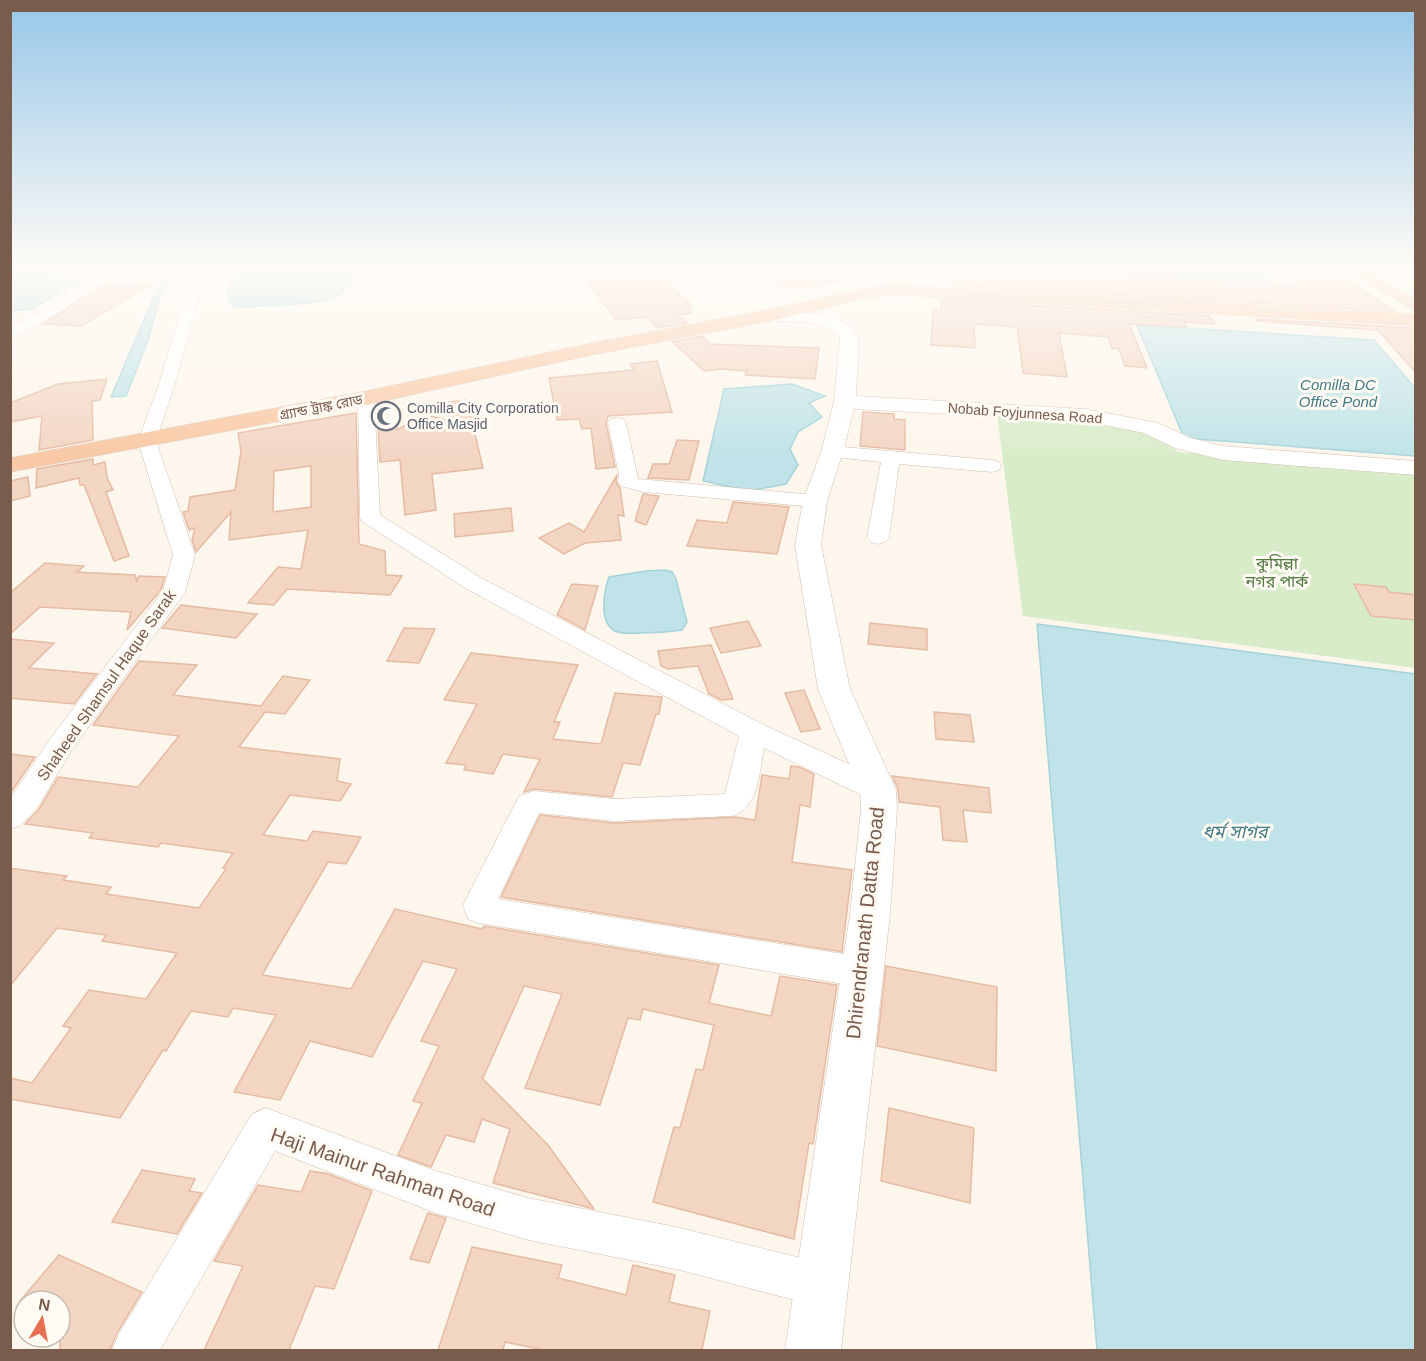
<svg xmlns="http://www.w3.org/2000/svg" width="1426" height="1361" font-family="Arial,'Noto Sans Bengali',sans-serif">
  <rect width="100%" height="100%" fill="#fdf6ec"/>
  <path fill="#d8ecc9" d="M997 415 1085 420 1148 432 1179 452 1415 472V595L1371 615 1415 620V668L1023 616Z"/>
  <g fill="#bfe3e8" stroke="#a5d3da" stroke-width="1.5">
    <path d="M169 269H174L160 297 148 340 126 396 111 397 155 294Z"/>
    <path d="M241 269H357C353 276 350 284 345 290 329 308 261 305 236 307L230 303 228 290Z"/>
    <path d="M1125 269H1267L1270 271 1266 281 1134 277Z"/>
    <path d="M11 275 76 277 86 278 31 309 11 311Z"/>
    <path d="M1137 325 1374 340 1415 388V456L1184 438Z"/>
    <path d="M792 384 825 396 809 403 822 417 798 432 790 449 798 465 786 484 749 491 703 481 724 389Z"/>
    <path d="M665 570 672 572 676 579 687 622 682 630C669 632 656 633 643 633 634 633 623 635 615 631 598 622 604 591 609 577L646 571Z"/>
    <path d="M1037 624 1415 674V1350H1097Z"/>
  </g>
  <g fill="#f3d5c3" stroke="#e6bba3" stroke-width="1.5" fill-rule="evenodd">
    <path d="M617 269 622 275 655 271 692 306 686 307 692 313 678 315 687 323 658 328 646 317 616 320 581 273Z"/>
    <path d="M762 269H846L847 280 789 289Z"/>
    <path d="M941 269H1118L1121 277 1305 285 1296 279 1349 281 1395 311 958 286 941 274Z"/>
    <path d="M107 283 151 285 81 326 43 324Z"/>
    <path d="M941 300 1210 316 1215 324 1183 322 1186 327 1129 324 1147 368 1125 366 1119 349 1112 348 1108 337 1059 333 1067 377 1023 373 1017 327 974 324 975 348 931 345 933 310H941Z"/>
    <path d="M1256 319 1412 328 1416 331V373L1378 330 1257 321Z"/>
    <path d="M702 336 710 344 819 348 815 379 745 375 747 371 722 369 704 371 673 342Z"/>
    <path d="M657 361 672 412 608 416 606 423 615 467 596 469 591 428 582 429 579 419 557 420 549 378 634 370 630 364Z"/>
    <path d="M107 379 100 400 92 401 93 440 39 450 42 416 10 422V403L58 384Z"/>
    <path d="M467 400 483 468 432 474 436 510 405 515 400 460 380 462 377 410 395 408 397 430 423 414 455 422 449 402Z"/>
    <path d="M863 412 894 414V419L905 420V450L860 446Z"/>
    <path d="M356 413 359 544 385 551 386 575 402 576 390 595 287 589 274 605 248 603 278 567 301 569 308 530 229 540 231 512 196 552 192 540 195 528 189 530 183 512 188 511 190 497 235 490 241 451 238 433ZM311 466V507L273 512 274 471Z"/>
    <path d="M677 440 699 441 689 480 648 478 653 464H669Z"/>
    <path d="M93 459V465L105 462 107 477 113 490 106 492 129 556 114 561 84 485H80L79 478 36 488 37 469Z"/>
    <path d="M617 475 616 482 620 488 624 516 618 515 621 540 585 543 564 554 539 538 569 523 584 532Z"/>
    <path d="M28 477 30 496 10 501V481Z"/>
    <path d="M643 494 659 496 646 525 635 521Z"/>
    <path d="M733 502 789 507 777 554 687 546 697 520 727 523Z"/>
    <path d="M511 508 513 531 455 537 454 514Z"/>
    <path d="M45 563 84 566 77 572 135 575 137 581 139 576 165 577 161 590 127 630 131 612 40 607 10 634V593Z"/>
    <path d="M572 584 598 586 585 630 557 615Z"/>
    <path d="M1354 584 1386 587 1389 592 1416 595V620L1371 616Z"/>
    <path d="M181 605 257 614 236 638 162 628Z"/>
    <path d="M748 621 761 646 721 653 710 628Z"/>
    <path d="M870 623 927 629V650L868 644Z"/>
    <path d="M404 628 435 629 419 663 387 661Z"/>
    <path d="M10 639 54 643 29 668 97 674 74 704 10 698Z"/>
    <path d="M711 645 733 699 721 700 709 694 698 666 668 669 661 666 658 651Z"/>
    <path d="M471 653 578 665 554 722H560L553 739 601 744 615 693 662 697 659 714H656L640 765 623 763 612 797 534 789 524 792 540 759 503 754 493 774 464 770 466 765 446 763 477 704 444 700Z"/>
    <path d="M139 661 197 665 173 695 261 706 283 676 310 680 285 714 265 712 239 747 340 759 337 781 351 784 340 801 290 795 263 835 307 841 313 831 361 837 346 864 328 862 262 975 351 989 395 909 482 929 484 926 719 965 709 1003 771 1016 780 976 837 985 813 1144 809 1143 794 1239 653 1202 674 1127 680 1128 696 1069 703 1070 714 1025 643 1009 640 1020 628 1018 600 1105 525 1088 562 994 524 986 483 1078 481 1077 548 1145 594 1209 493 1183 510 1129 482 1119 474 1142 446 1135 431 1167 398 1155 422 1103 413 1101 439 1046 421 1041 457 969 423 961 372 1057 310 1041 280 1100 234 1092 276 1015 233 1008 228 1017 191 1011 166 1051 163 1050 120 1118 10 1099V1078L32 1083 71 1028 63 1026 89 990 146 999 177 953 102 941 106 935 57 928 10 986V868L67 876 63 880 111 887 106 894 199 908 226 869 223 868 233 853 161 843 158 847 89 838 93 833 25 824 39 809 58 777 138 787 179 736 93 725Z"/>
    <path d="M804 690 820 729 801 732 785 693Z"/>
    <path d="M934 712 970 715 974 742 936 739Z"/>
    <path d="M10 754 35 757 10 794Z"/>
    <path d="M791 766 799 767 814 774 810 807 800 805 792 862 852 870 842 952 501 897 540 815 614 823 735 817 755 820 762 775 789 779Z"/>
    <path d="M892 776 989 788 991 813 963 810 967 842 943 840 940 807 899 802 898 789Z"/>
    <path d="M886 966 997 987 996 1071 877 1046Z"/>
    <path d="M889 1108 974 1128 970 1203 881 1181Z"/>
    <path d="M142 1170 195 1179 189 1191 202 1193 177 1234 112 1222Z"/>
    <path d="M310 1171 329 1174 372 1191 334 1289 315 1286 289 1350H204L243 1266 214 1261 258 1185 301 1192Z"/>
    <path d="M428 1213 446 1218 429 1263 410 1259Z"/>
    <path d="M472 1247 562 1265 558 1278 626 1295 633 1265 675 1275 669 1302 710 1311 702 1350H544L505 1342 503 1350H438Z"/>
    <path d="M59 1255 142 1292 117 1333 110 1350H60V1301H20Z"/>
  </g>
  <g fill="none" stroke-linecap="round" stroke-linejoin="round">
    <g stroke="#d1beb0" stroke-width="1">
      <g id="minor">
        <path d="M10 269 207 270 174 387 156 441 195 555 185 592 70 753 37 808 20 826 10 829V799L50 739 163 591 173 555 138 441 158 387 192 274H116L55 315 10 337V327L45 309 99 274H10Z"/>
        <path d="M366 393 372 394 374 398 380 515 483 579 764 725 888 782 892 790 888 798 878 801 868 798 764 748C759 773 759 808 732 816L614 821 539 813 498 899 862 957 874 961 879 972 874 983 862 987 479 923 468 919 463 905 519 796 534 791 614 799 725 794 739 736 467 589 363 522 360 518 358 398 360 394Z"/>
        <path d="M617 418 623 419 626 423 638 479 815 495 822 497 825 501 822 505 815 507 644 492 621 486 618 482 619 475 608 423 611 419Z"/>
        <path d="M832 446 992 460 999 462 1001 466 999 470 992 472 899 464 889 538 885 542 878 544 871 542 867 538 881 462 825 456 823 452 825 448Z"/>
        <path d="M266 1108 436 1171 528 1198 676 1227 821 1263 836 1270 843 1285 836 1300 821 1307 676 1269 528 1240 436 1213 275 1151 160 1350H112L119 1334 252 1114Z"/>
      </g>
    </g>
    <g stroke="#d1beb0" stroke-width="1">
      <g id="tertiary">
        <path d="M909 269H929L962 292 960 296H948Z"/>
        <path d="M771 310C793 311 847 311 857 336 861 344 856 384 856 396L1085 409 1158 423 1191 438 1223 446 1416 461V475L1223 460 1175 448 1144 433 1085 421 854 409 843 452 827 501 821 545 850 689 896 790 897 809 890 914 841 1350H785L850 914 861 809 860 790 818 689 795 545 803 501 821 452 834 402 840 337C823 316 788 325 765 319L762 315 765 311Z"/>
      </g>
    </g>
    <g stroke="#dad1cd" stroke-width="1">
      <g id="trunk">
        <path d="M1341 269H1362L1416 298V311Z"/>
        <path d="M893 285 1416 314V326L893 295 867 298 771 321 587 356 366 405 10 472V458L366 391 587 344 771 309 867 288Z"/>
      </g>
    </g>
    <use href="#minor" fill="#fff" fill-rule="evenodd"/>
    <use href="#tertiary" fill="#fff" fill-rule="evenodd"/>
    <use href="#trunk" fill="#f9c8a4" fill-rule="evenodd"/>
  </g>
  <linearGradient id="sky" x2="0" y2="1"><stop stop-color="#97c7e8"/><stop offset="0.58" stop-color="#fefbf6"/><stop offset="1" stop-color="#fefbf6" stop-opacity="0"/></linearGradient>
  <rect width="1426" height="460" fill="url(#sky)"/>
  <defs>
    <g id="mosque-ring" transform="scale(1.5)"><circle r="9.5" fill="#fffaf3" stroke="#6b7280" stroke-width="1.5"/><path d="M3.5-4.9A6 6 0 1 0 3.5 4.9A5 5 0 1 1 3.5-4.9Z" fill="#6b7280"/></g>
  </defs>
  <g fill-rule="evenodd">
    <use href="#mosque-ring" x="386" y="416"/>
  </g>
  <g text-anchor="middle" stroke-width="6" stroke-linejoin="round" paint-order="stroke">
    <g font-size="14" fill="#7a5c4d" stroke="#fffaf3">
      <text transform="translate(321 407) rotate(-11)" y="5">গ্র্যান্ড ট্রাঙ্ক রোড</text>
      <text transform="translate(1025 413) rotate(4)" y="5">Nobab Foyjunnesa Road</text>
    </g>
    <g font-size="14" fill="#5b616d" stroke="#fffaf3" text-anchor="start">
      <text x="407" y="413">Comilla City Corporation<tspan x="407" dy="16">Office Masjid</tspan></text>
    </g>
    <g font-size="15" font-style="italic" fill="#437c86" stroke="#fffaf3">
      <text x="1338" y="390">Comilla DC<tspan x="1338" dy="17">Office Pond</tspan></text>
    </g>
    <g font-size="16" fill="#537a41" stroke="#fffaf3">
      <text x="1277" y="569">কুমিল্লা<tspan x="1277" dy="18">নগর পার্ক</tspan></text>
    </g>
    <g font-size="16" fill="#7a5c4d" stroke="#fffaf3">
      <text transform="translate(106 685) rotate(-55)" y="6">Shaheed Shamsul Haque Sarak</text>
    </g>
    <g font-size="18" font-style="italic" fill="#437c86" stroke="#fffaf3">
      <text x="1235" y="838">ধর্ম সাগর</text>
    </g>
    <g font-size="20" fill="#7a5c4d" stroke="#fffaf3">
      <text transform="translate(865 923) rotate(-84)" y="7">Dhirendranath Datta Road</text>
      <text transform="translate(383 1172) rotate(19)" y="7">Haji Mainur Rahman Road</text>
    </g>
  </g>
  <rect width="1426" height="1361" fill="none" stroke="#7a5c4d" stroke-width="24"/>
  <g transform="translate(42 1319) rotate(10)"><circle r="28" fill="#fffaf3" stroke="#cabbb1" stroke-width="1.5"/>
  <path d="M0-4.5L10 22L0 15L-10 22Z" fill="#e76f51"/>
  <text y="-9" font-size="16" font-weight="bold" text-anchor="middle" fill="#7a5c4d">N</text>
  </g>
</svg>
